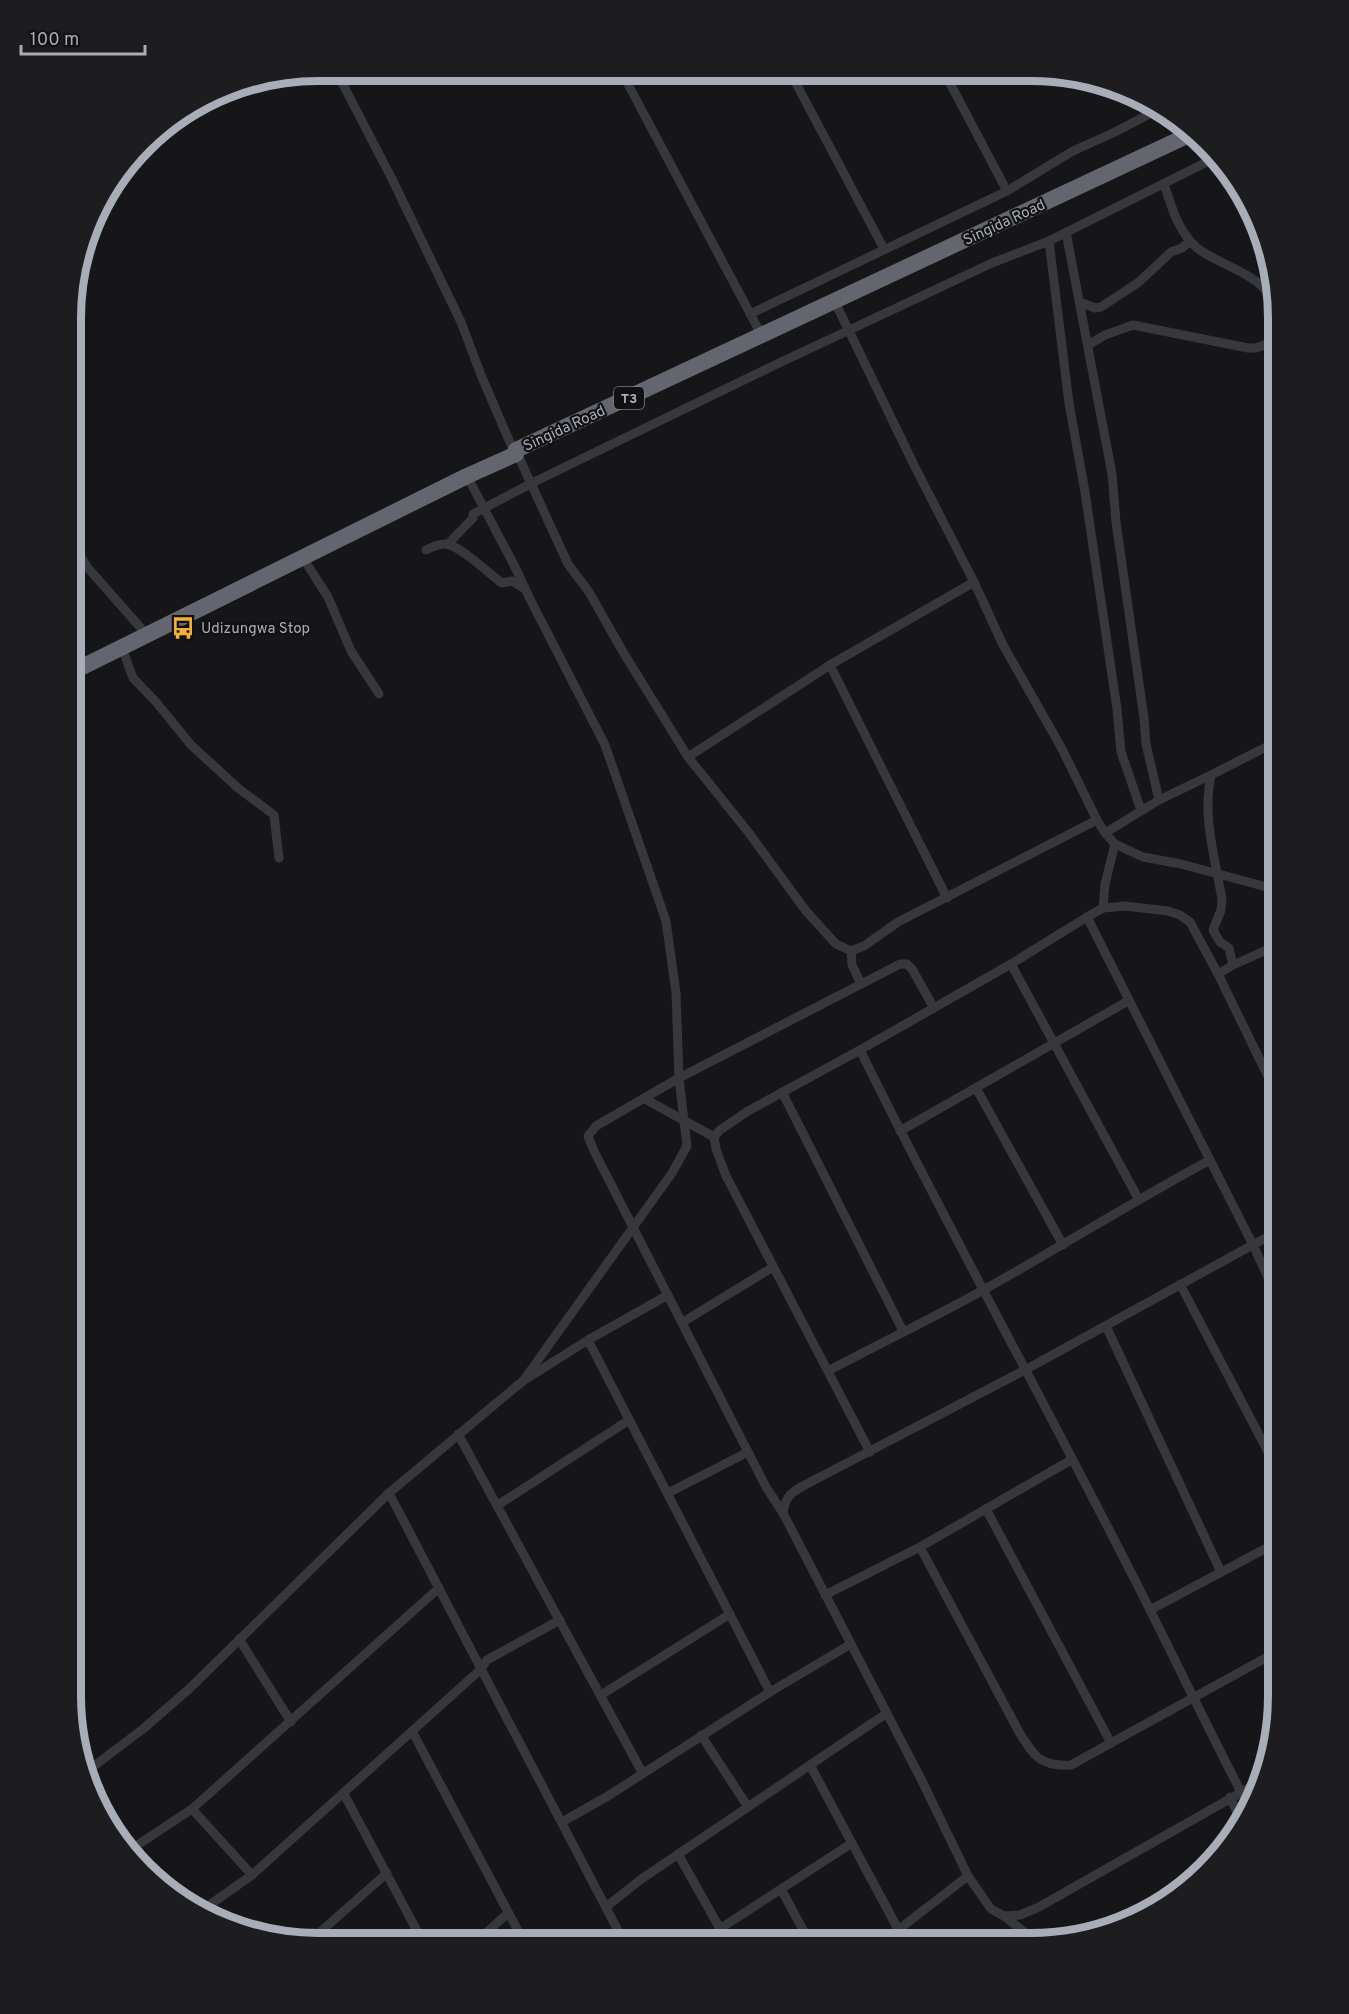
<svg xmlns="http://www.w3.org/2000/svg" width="1349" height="2014" font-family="Overpass,sans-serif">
  <rect width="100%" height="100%" fill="#161618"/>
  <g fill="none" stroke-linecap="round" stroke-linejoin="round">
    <g stroke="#37383d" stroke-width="9">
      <path d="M336 71 392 179 461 322 481 375 515 454"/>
      <path d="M621 71 762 336"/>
      <path d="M790 72 884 249"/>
      <path d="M944 72 1007 191"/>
      <path d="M1066 232 1112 474 1116 522 1144 718 1146 744 1159 800"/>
      <path d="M1049 241 1069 403 1085 492 1117 709 1121 752 1141 810"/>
      <path d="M835 302 915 467 974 582 1003 645 1061 747 1097 820 1105 833 1115 844 1143 857 1181 864 1278 890"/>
      <path d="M1080 302 1095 308 1101 307 1139 282 1171 252 1182 248 1190 241"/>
      <path d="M750 314 1007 191 1073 151 1115 132 1159 109"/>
      <path d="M1267 344 1278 354"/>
      <path d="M1088 345 1105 335 1133 325 1248 348H1256L1267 344C1283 293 1266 284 1223 263 1214 258 1203 254 1195 246 1178 230 1171 206 1164 184"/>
      <path d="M516 451 568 564 589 592 623 652 688 757 749 833 806 911 836 944 851 951 864 946 898 922 1097 820"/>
      <path d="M467 476 514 565 530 599 605 745 666 921 676 993 679 1078 687 1146 672 1173 523 1381"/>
      <path d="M72 543 88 568 147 635"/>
      <path d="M448 544 473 518V514L532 483 777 364 992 263 1049 241 1217 157"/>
      <path d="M426 550C432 547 438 544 445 544 459 544 489 574 502 583L512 581 525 589"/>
      <path d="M303 558 328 597 351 651 379 694"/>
      <path d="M122 648 133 678 156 702 191 745 238 788 274 815 279 858"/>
      <path d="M830 665 947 898"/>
      <path d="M688 757 830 665 974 582"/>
      <path d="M1211 775C1202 816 1215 858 1222 899L1221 910 1213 930 1220 942 1229 948 1233 965"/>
      <path d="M1105 833 1159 800 1211 775 1278 741"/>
      <path d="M1103 908 1105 884 1115 844"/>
      <path d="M1087 917 1253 1245 1278 1299"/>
      <path d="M851 951 852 965 861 984"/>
      <path d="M1011 964 1138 1198"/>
      <path d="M1218 974 1233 965 1278 945"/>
      <path d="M860 1050C953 1239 1056 1422 1150 1610 1180 1670 1210 1732 1241 1792"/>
      <path d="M976 1088 1063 1245"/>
      <path d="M782 1092 903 1331"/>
      <path d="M645 1099 714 1137"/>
      <path d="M900 1131 1128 1001"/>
      <path d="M1180 1284 1278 1471"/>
      <path d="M683 1322 773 1267"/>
      <path d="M1106 1326 1221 1572"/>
      <path d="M588 1340 770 1692"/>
      <path d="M828 1371C881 1343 935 1317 987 1288 1062 1246 1134 1201 1210 1160"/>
      <path d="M458 1434 642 1772"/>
      <path d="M870 1452 726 1176 716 1149 714 1137 720 1130 748 1111 860 1050 1011 964 1087 917 1103 908 1125 906 1168 911 1180 915 1190 922 1218 974 1278 1097"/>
      <path d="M389 1493 624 1942"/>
      <path d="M668 1493 748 1452"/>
      <path d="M498 1505 629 1420"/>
      <path d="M986 1509 1111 1743"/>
      <path d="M783 1513 766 1487 748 1452 594 1151 588 1136 596 1126 679 1078 900 964H907L912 969 934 1008"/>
      <path d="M920 1547 1019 1732C1034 1756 1040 1767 1071 1765L1278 1651"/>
      <path d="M825 1595 920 1547 1071 1460"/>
      <path d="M1150 1610 1278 1542"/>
      <path d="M239 1639 291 1722"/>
      <path d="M601 1695 730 1614"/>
      <path d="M412 1731 524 1942"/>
      <path d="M701 1735 748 1807"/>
      <path d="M810 1765 898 1929"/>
      <path d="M86 1772 143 1729 189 1689 389 1493 494 1405 523 1381 588 1340 668 1295"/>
      <path d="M1263 1780 1039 1907 1020 1915 1004 1916 991 1909 968 1876 921 1779 783 1513C785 1499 789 1494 801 1487L1025 1370 1278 1231"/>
      <path d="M344 1794 423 1942"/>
      <path d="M1230 1797 1242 1823"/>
      <path d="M192 1809 252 1875"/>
      <path d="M562 1822 608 1796 770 1692 851 1644"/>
      <path d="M127 1852 192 1809 439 1588"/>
      <path d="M678 1854 728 1943"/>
      <path d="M781 1889 810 1943"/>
      <path d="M606 1907 640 1880 887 1713"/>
      <path d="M201 1911 252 1875 480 1670 487 1660 560 1620"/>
      <path d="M1004 1916 1037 1942"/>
      <path d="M721 1928 852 1843"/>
      <path d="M310 1941 387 1873"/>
      <path d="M476 1942 508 1913"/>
      <path d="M881 1943 968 1876"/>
    </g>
    <path stroke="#63666e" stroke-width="16" d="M72 672 467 476 516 454V450L1193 133"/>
  </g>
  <defs>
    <g id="bus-bare" transform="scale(1.8)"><path d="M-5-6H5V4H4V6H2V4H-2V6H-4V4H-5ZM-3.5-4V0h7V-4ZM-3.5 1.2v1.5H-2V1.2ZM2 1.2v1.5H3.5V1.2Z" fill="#f2b134" stroke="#111113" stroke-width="2.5" paint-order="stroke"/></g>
  </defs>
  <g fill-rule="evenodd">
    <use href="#bus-bare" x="183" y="628"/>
  </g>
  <g text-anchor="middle" stroke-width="4.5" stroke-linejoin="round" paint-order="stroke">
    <rect fill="#111113" stroke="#7b7e86" stroke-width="1.5" x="614" y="387" width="30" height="22" rx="4.5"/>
    <g font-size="14" font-weight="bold" fill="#a8adb8">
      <text x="629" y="403">T3</text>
    </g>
    <g font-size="15" fill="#a8adb8" stroke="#111113">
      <text transform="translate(1004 222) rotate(-25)" y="5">Singida Road</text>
      <text transform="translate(564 428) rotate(-25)" y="5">Singida Road</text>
    </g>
    <g font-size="15" fill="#a8adb8" stroke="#111113" text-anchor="start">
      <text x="201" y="633">Udizungwa Stop</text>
    </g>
  </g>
  <path d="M0 0H1349V2014H0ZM318 81H1031A237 237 0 0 1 1268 318V1696A237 237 0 0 1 1031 1933H318A237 237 0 0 1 81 1696V318A237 237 0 0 1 318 81Z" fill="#1d1d20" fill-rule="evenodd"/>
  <path fill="none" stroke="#a8adb8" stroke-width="8" d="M318 81H1031A237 237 0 0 1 1268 318V1696A237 237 0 0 1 1031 1933H318A237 237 0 0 1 81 1696V318A237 237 0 0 1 318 81Z"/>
  <path d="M21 45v9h124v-9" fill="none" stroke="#a8adb8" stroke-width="3"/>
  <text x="30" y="45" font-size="18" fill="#a8adb8" stroke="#111113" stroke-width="4.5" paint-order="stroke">100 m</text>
</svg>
